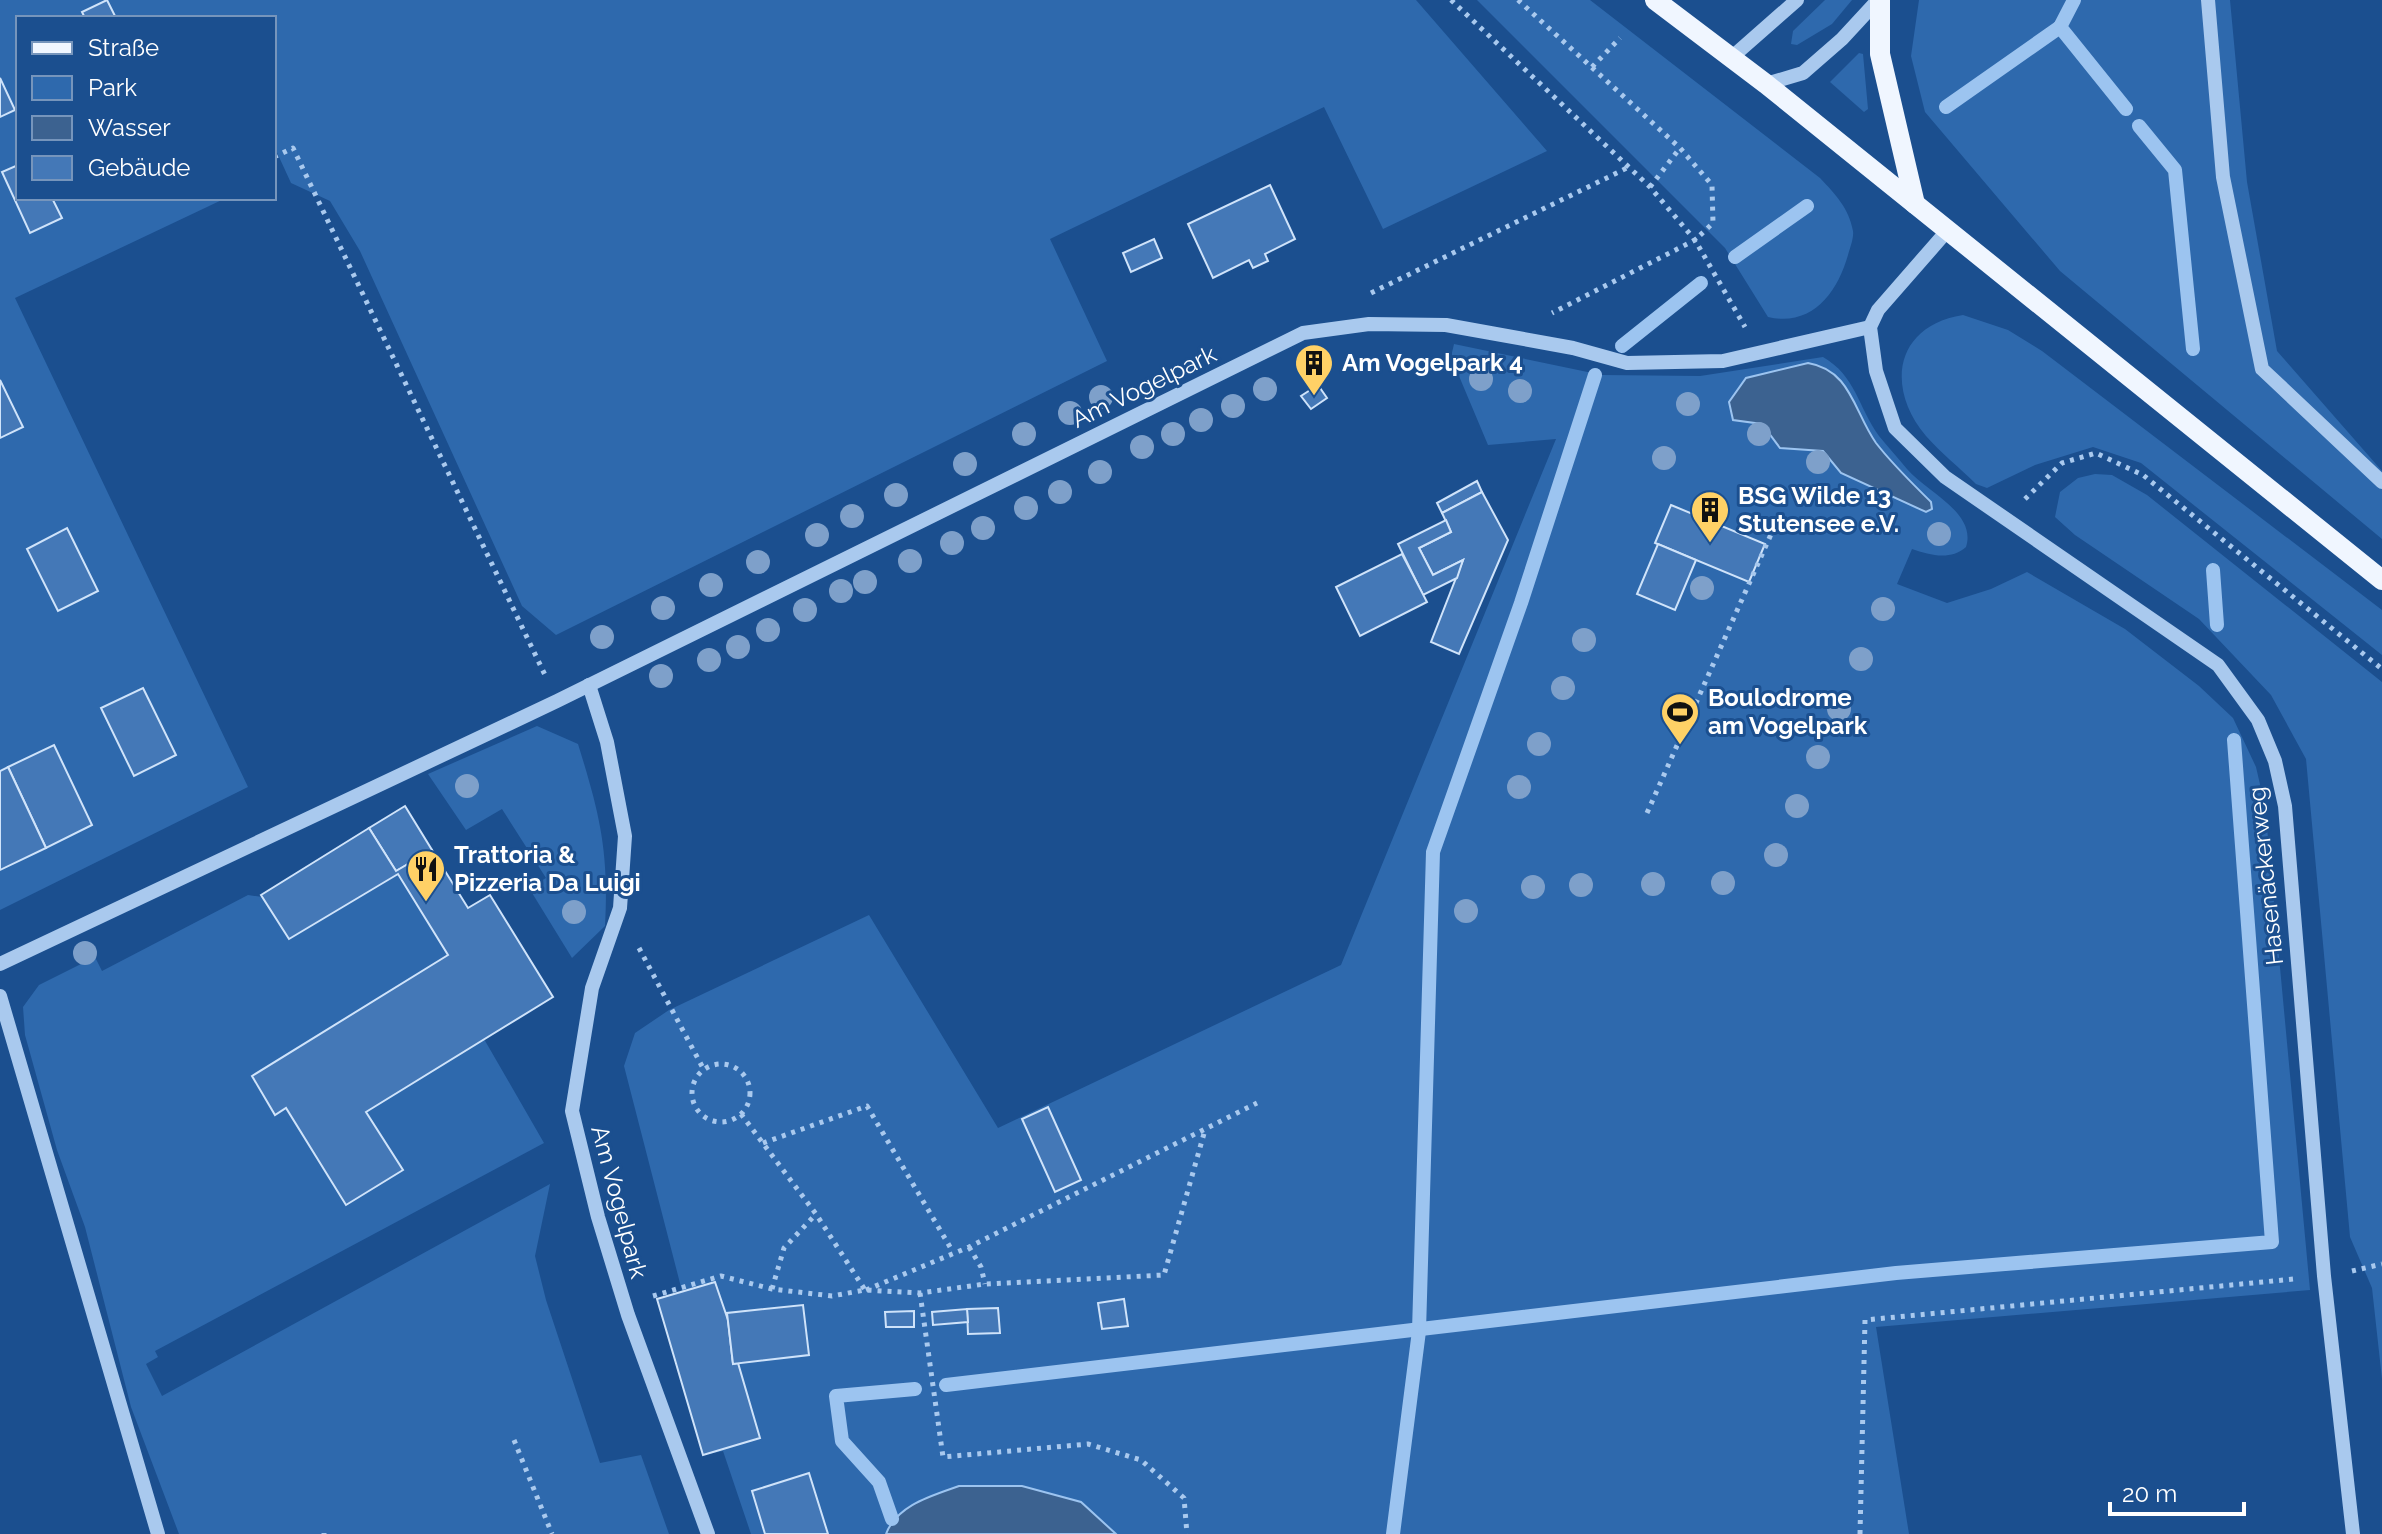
<svg xmlns="http://www.w3.org/2000/svg" width="2382" height="1534" font-family="Raleway,sans-serif">
  <rect width="100%" height="100%" fill="#1b4f8f"/>
  <g fill="#2e69ad">
    <path d="M0 0H1416L1547 151 1383 229 1324 107 1050 239 1107 361 556 635 522 606 360 251 330 201 291 183 274 146V18H18V198H226L15 298 248 787 0 910Z"/>
    <path d="M1477 0H1590L1820 178C1835 194 1849 208 1853 231 1854 238 1850 248 1848 255 1837 294 1811 327 1768 317L1725 248Z"/>
    <path d="M1825 0H1852L1832 24 1797 45 1791 44 1793 31Z"/>
    <path d="M1919 0H2230L2247 182 2277 351 2382 471V539L2060 271 1925 112 1911 56Z"/>
    <path d="M1859 53 1863 54 1868 109 1864 112 1830 82Z"/>
    <path d="M1963 315 2008 330 2042 351 2382 610V655L2141 463 2093 447 2035 465 1987 488 1976 484C1960 468 1941 453 1926 436 1885 387 1895 326 1963 315Z"/>
    <path d="M1454 344 1602 375 1700 376 1823 357C1856 376 1858 407 1879 436 1888 447 1898 458 1907 469 1927 492 1977 513 1966 547 1950 561 1930 555 1912 549L1897 584 1947 603 1991 589 2027 572 2125 629 2199 686 2233 718 2256 767 2265 806 2310 1290 1876 1327 1909 1534H751L723 1451 703 1455 657 1299 682 1291 624 1066 635 1033 669 1010 869 915 998 1128 1341 965 1556 439 1488 445 1451 357Z"/>
    <path d="M2095 474 2112 475 2147 495 2382 682V1379L2372 1288 2350 1237 2306 759 2271 695 2199 619 2075 535 2055 517 2060 492 2078 478Z"/>
    <path d="M537 726 578 744C600 815 609 851 605 926L572 958 529 888 546 878 502 809 466 830 428 774Z"/>
    <path d="M398 874 448 955 252 1077 275 1114 286 1108 346 1205 403 1170 366 1112 484 1039 544 1143 155 1351 158 1357 146 1364 162 1396 550 1184 535 1256 546 1300 600 1463 641 1455 669 1534H179L131 1407 85 1227 57 1150 25 1035 23 1007 39 985 95 957 102 971 248 895 262 897 289 939Z"/>
  </g>
  <g fill="#3c6290" stroke="#9cc4f0" stroke-width="2">
    <path d="M1808 363C1851 370 1854 412 1876 443 1893 465 1912 483 1931 502L1932 509 1926 512 1841 473 1823 451 1780 448 1762 424 1733 420 1729 402 1746 378Z"/>
    <path d="M959 1486H1022L1081 1502 1116 1534H886C897 1505 931 1496 959 1486Z"/>
  </g>
  <g fill="none" stroke-linecap="round" stroke-linejoin="round">
    <g stroke="#9cc4f0" stroke-width="14">
      <path d="M2074 0 2060 27 2126 109"/>
      <path d="M1946 107 2060 27"/>
      <path d="M2139 126 2175 170 2193 349"/>
      <path d="M1735 257 1807 206"/>
      <path d="M1622 346 1701 283"/>
      <path d="M2213 570 2217 625"/>
      <path d="M946 1385 1896 1273 2272 1242 2234 740"/>
      <path d="M892 1519 879 1482 842 1441 836 1396 915 1389"/>
      <path d="M1393 1534 1419 1331 1433 852 1521 603 1595 375"/>
    </g>
  </g>
  <g fill="#4478b7" stroke="#cfe3fa" stroke-width="2">
    <path d="M107 0 116 18H85L82 12Z"/>
    <path d="M0 78 15 110 0 117Z"/>
    <path d="M18 165V198H52L62 218 30 233 2 172Z"/>
    <path d="M1270 185 1295 239 1265 254 1268 261 1253 268 1249 260 1213 278 1188 224Z"/>
    <path d="M1154 239 1162 258 1131 272 1123 253Z"/>
    <path d="M0 380 23 427 0 438Z"/>
    <path d="M1318 385 1327 398 1311 409 1301 396Z"/>
    <path d="M1477 481 1482 492 1442 513 1437 503Z"/>
    <path d="M1482 492 1508 540 1459 654 1431 642 1463 560 1433 575 1419 548 1451 532 1442 513Z"/>
    <path d="M1671 505 1765 544 1749 582 1655 543Z"/>
    <path d="M1446 520 1451 532 1419 548 1433 575 1463 560 1457 578 1423 595 1398 544Z"/>
    <path d="M67 528 98 591 58 611 27 549Z"/>
    <path d="M1658 544 1696 560 1675 610 1637 594Z"/>
    <path d="M1402 554 1427 602 1360 636 1336 587Z"/>
    <path d="M143 688 176 755 134 776 101 708Z"/>
    <path d="M54 745 92 825 46 848 8 767Z"/>
    <path d="M8 767 46 848 0 870V771Z"/>
    <path d="M405 806 432 850 396 871 369 828Z"/>
    <path d="M369 828 396 871 432 850 468 908 490 895 553 997 366 1112 403 1170 346 1205 286 1108 275 1115 252 1076 448 955 398 874 289 939 261 895Z"/>
    <path d="M1048 1107 1081 1180 1055 1192 1022 1119Z"/>
    <path d="M715 1282 728 1320 733 1364 738 1363 760 1438 703 1455 657 1299Z"/>
    <path d="M1124 1299 1128 1326 1102 1329 1098 1303Z"/>
    <path d="M803 1305 809 1355 733 1364 727 1313Z"/>
    <path d="M998 1308 1000 1333 968 1334 967 1309Z"/>
    <path d="M967 1309 968 1322 933 1325 932 1312Z"/>
    <path d="M914 1311V1327H886L885 1312Z"/>
    <path d="M809 1473 828 1534H765L752 1491Z"/>
  </g>
  <g fill="none" stroke-linecap="round" stroke-linejoin="round">
    <g stroke="#a9c9ee" stroke-width="5" stroke-dasharray="4 6" stroke-linecap="butt">
      <path d="M1451 0 1650 187 1695 240 1745 327"/>
      <path d="M1518 0 1680 148 1712 185 1713 223 1695 240 1552 313"/>
      <path d="M1592 67 1620 38"/>
      <path d="M274 157 293 148 545 675"/>
      <path d="M1650 187 1680 148"/>
      <path d="M1371 293 1629 167"/>
      <path d="M2025 499 2062 463 2096 453 2143 475 2382 669"/>
      <path d="M1647 813 1780 514"/>
      <path d="M639 948 704 1070"/>
      <circle cx="721" cy="1093" r="29"/>
      <path d="M741 1114 816 1214 865 1290"/>
      <path d="M763 1143 867 1106 953 1252"/>
      <path d="M969 1247 981 1267 985 1284"/>
      <path d="M2352 1271 2382 1264"/>
      <path d="M772 1289 784 1248 816 1214"/>
      <path d="M866 1290 969 1247 1257 1103"/>
      <path d="M920 1293 943 1457 1088 1444 1141 1460 1184 1498 1187 1534"/>
      <path d="M653 1296 721 1276 772 1289 832 1296 865 1290 920 1293 985 1284 1164 1275 1205 1130"/>
      <path d="M514 1440 552 1534"/>
      <path d="M324 1533V1534"/>
      <path d="M1860 1534 1865 1320 2294 1279"/>
    </g>
    <g stroke="#a9c9ee" stroke-width="14">
      <path d="M2208 0 2223 177 2262 369 2382 482"/>
      <path d="M1731 58 1797 0"/>
      <path d="M1766 84 1803 73 1842 39 1878 0"/>
      <path d="M1947 231 1878 310 1870 327 1876 371 1895 428 1945 477 2218 665 2258 720 2275 761 2285 806 2324 1276 2353 1534"/>
      <path d="M589 685 607 742 625 836 620 908 592 988 572 1111 598 1217 628 1315 708 1534"/>
      <path d="M0 964 557 701 1303 333 1369 324 1446 325 1573 348 1627 363 1723 361 1870 327"/>
      <path d="M0 996 158 1534"/>
    </g>
    <g stroke="#f0f6ff" stroke-width="20">
      <path d="M1655 0 1766 84 2382 580"/>
      <path d="M1880 0V54L1915 204"/>
    </g>
  </g>
  <g fill="#7ea0ca">
    <circle cx="1481" cy="379" r="12"/>
    <circle cx="1265" cy="389" r="12"/>
    <circle cx="1520" cy="391" r="12"/>
    <circle cx="1101" cy="397" r="12"/>
    <circle cx="1688" cy="404" r="12"/>
    <circle cx="1233" cy="406" r="12"/>
    <circle cx="1070" cy="413" r="12"/>
    <circle cx="1201" cy="420" r="12"/>
    <circle cx="1024" cy="434" r="12"/>
    <circle cx="1173" cy="434" r="12"/>
    <circle cx="1759" cy="434" r="12"/>
    <circle cx="1142" cy="447" r="12"/>
    <circle cx="1664" cy="458" r="12"/>
    <circle cx="1818" cy="462" r="12"/>
    <circle cx="965" cy="464" r="12"/>
    <circle cx="1100" cy="472" r="12"/>
    <circle cx="1060" cy="492" r="12"/>
    <circle cx="896" cy="495" r="12"/>
    <circle cx="1026" cy="508" r="12"/>
    <circle cx="852" cy="516" r="12"/>
    <circle cx="983" cy="528" r="12"/>
    <circle cx="1939" cy="534" r="12"/>
    <circle cx="817" cy="535" r="12"/>
    <circle cx="952" cy="543" r="12"/>
    <circle cx="910" cy="561" r="12"/>
    <circle cx="758" cy="562" r="12"/>
    <circle cx="865" cy="582" r="12"/>
    <circle cx="711" cy="585" r="12"/>
    <circle cx="1702" cy="588" r="12"/>
    <circle cx="841" cy="591" r="12"/>
    <circle cx="663" cy="608" r="12"/>
    <circle cx="1883" cy="609" r="12"/>
    <circle cx="805" cy="610" r="12"/>
    <circle cx="768" cy="630" r="12"/>
    <circle cx="602" cy="637" r="12"/>
    <circle cx="1584" cy="640" r="12"/>
    <circle cx="738" cy="647" r="12"/>
    <circle cx="1861" cy="659" r="12"/>
    <circle cx="709" cy="660" r="12"/>
    <circle cx="661" cy="676" r="12"/>
    <circle cx="1563" cy="688" r="12"/>
    <circle cx="1839" cy="709" r="12"/>
    <circle cx="1539" cy="744" r="12"/>
    <circle cx="1818" cy="757" r="12"/>
    <circle cx="467" cy="786" r="12"/>
    <circle cx="1519" cy="787" r="12"/>
    <circle cx="1797" cy="806" r="12"/>
    <circle cx="1776" cy="855" r="12"/>
    <circle cx="1723" cy="883" r="12"/>
    <circle cx="1653" cy="884" r="12"/>
    <circle cx="1581" cy="885" r="12"/>
    <circle cx="1533" cy="887" r="12"/>
    <circle cx="1466" cy="911" r="12"/>
    <circle cx="574" cy="912" r="12"/>
    <circle cx="85" cy="953" r="12"/>
  </g>
  <defs>
    <g id="building-pin" transform="scale(2)"><path d="M0 17L-7.5 6A9.5 9.5 0 1 1 7.5 6Z" fill="#ffd166" stroke="#1b4f8f"/><path d="M-4-6H4V6H1V3H-1V6H-4ZM-2.5-4.3h1.7v1.8h-1.7ZM.8-4.3h1.7v1.8H.8ZM-2.5-1h1.7V.8h-1.7ZM.8-1h1.7V.8H.8Z" fill="#111"/></g>
    <g id="stadium-pin" transform="scale(2)"><path d="M0 17L-7.5 6A9.5 9.5 0 1 1 7.5 6Z" fill="#ffd166" stroke="#1b4f8f"/><path d="M0-5a6.5 5 0 1 0 0 10a6.5 5 0 1 0 0-10ZM-3.5-1.8h7v3.6h-7Z" fill="#111"/></g>
    <g id="restaurant-pin" transform="scale(2)"><path d="M0 17L-7.5 6A9.5 9.5 0 1 1 7.5 6Z" fill="#ffd166" stroke="#1b4f8f"/><path d="M-5-6h1v4h1v-4h1v4h1v-4h1v5L-1.5 .5V6h-2V.5L-5-1ZM5-6V6H3V1.5H1.5Q1.5-4 5-6Z" fill="#111"/></g>
  </defs>
  <g fill-rule="evenodd">
    <use href="#building-pin" x="1314" y="363"/>
    <use href="#building-pin" x="1710" y="510"/>
    <use href="#stadium-pin" x="1680" y="712"/>
    <use href="#restaurant-pin" x="426" y="869"/>
  </g>
  <g text-anchor="middle" stroke-width="6" stroke-linejoin="round" paint-order="stroke">
    <g font-size="24" font-weight="bold" fill="#fff" stroke="#1b4f8f" text-anchor="start">
      <text x="1342" y="371">Am Vogelpark 4</text>
      <text x="1738" y="504">BSG Wilde 13<tspan x="1738" dy="28">Stutensee e.V.</tspan></text>
      <text x="1708" y="706">Boulodrome<tspan x="1708" dy="28">am Vogelpark</tspan></text>
      <text x="454" y="863">Trattoria &amp;<tspan x="454" dy="28">Pizzeria Da Luigi</tspan></text>
    </g>
    <g font-size="24" fill="#fff" stroke="#1b4f8f">
      <text transform="translate(1144 387) rotate(-26)" y="8">Am Vogelpark</text>
      <text transform="translate(2266 876) rotate(-96)" y="8">Hasenäckerweg</text>
      <text transform="translate(619 1202) rotate(75)" y="8">Am Vogelpark</text>
    </g>
  </g>
  <rect x="16" y="16" width="260" height="184" fill="#1b4f8f" stroke="#7695bc" stroke-width="2"/>
  <rect x="32" y="42" width="40" height="12" fill="#f0f6ff" stroke="#7695bc" stroke-width="2"/>
  <text x="88" y="56" font-size="24" fill="#ffffff">Straße</text>
  <rect x="32" y="76" width="40" height="24" fill="#2e69ad" stroke="#7695bc" stroke-width="2"/>
  <text x="88" y="96" font-size="24" fill="#ffffff">Park</text>
  <rect x="32" y="116" width="40" height="24" fill="#3c6290" stroke="#7695bc" stroke-width="2"/>
  <text x="88" y="136" font-size="24" fill="#ffffff">Wasser</text>
  <rect x="32" y="156" width="40" height="24" fill="#4478b7" stroke="#7695bc" stroke-width="2"/>
  <text x="88" y="176" font-size="24" fill="#ffffff">Gebäude</text>
  <path d="M2110 1502v12h134v-12" fill="none" stroke="#ffffff" stroke-width="4"/>
  <text x="2122" y="1502" font-size="24" fill="#ffffff" stroke="#1b4f8f" stroke-width="6" paint-order="stroke">20 m</text>
</svg>
